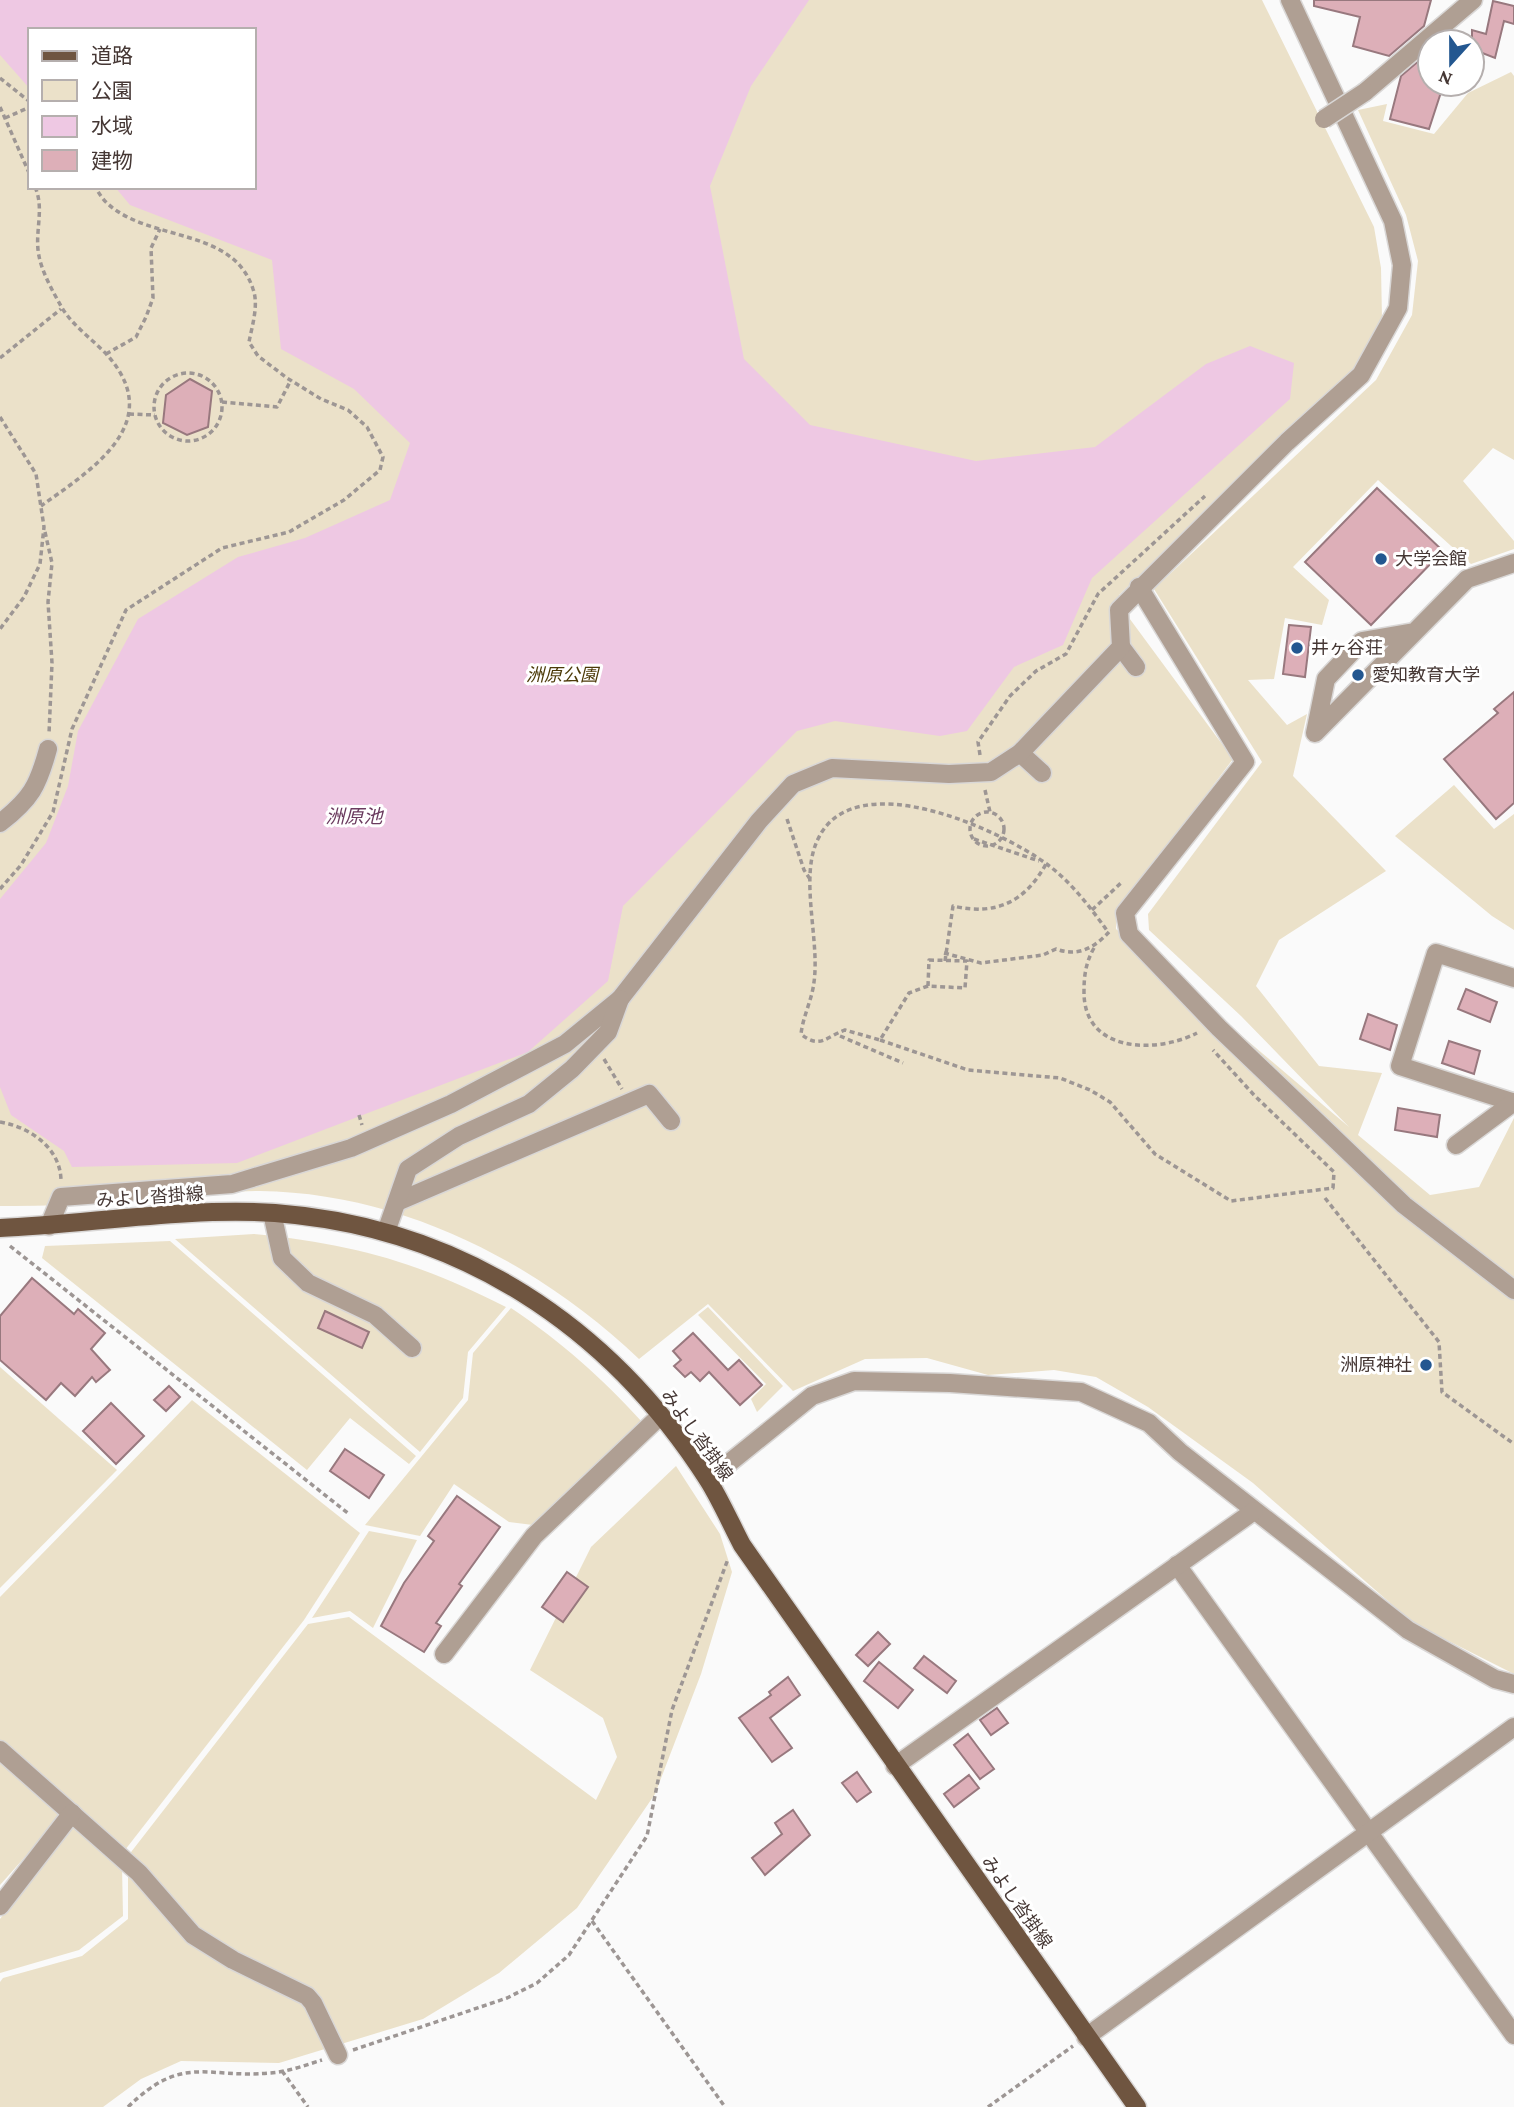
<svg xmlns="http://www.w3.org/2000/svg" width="1514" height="2107" font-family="'Crimson Pro','Noto Sans JP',serif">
  <rect width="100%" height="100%" fill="#fafafa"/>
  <g fill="#ebe1c9" fill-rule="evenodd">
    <path d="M0 0H1262L1374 227 1381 268 1382 319 1352 372 1119 595 1124 611 1233 759 1116 914V929L1349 1127 1241 1016 1149 930 1148 914 1262 762 1154 589 1376 380 1412 315 1418 261 1406 215 1358 110 1387 104 1383 121 1434 134 1468 93 1511 72 1514 76V460L1493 448 1463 481 1514 541V549L1471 564 1378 480 1293 567 1329 600 1322 625 1285 618 1274 679 1248 680 1287 725 1307 714 1293 776 1386 871 1279 940 1256 986 1319 1066 1382 1073 1358 1135 1430 1195 1479 1187 1514 1118V1674L1413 1623 1253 1483 1148 1407 1096 1377 1054 1370 988 1375 927 1358 865 1359 793 1391 708 1304 639 1359C538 1263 403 1193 260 1191 235 1191 210 1195 186 1197 124 1201 62 1207 0 1206ZM30 30H254V187H30Z"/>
    <path d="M1454 785 1494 829 1514 814V930L1492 916 1395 836Z"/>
    <path d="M254 1234C354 1244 417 1262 506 1307L468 1352 463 1398 420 1452 175 1239Z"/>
    <path d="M170 1241 416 1456 409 1464 350 1418 307 1470 42 1258 45 1246Z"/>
    <path d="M708 1307 783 1386 757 1412 751 1399 766 1384 698 1315Z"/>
    <path d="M511 1308C563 1343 601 1377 643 1423L533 1525 509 1522 454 1484 420 1536 365 1525 468 1400 473 1353Z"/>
    <path d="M0 1367 117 1470 0 1588Z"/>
    <path d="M192 1400 360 1533 304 1620 125 1850 0 1740V1597Z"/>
    <path d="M676 1466 720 1534 732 1572 701 1674 655 1794 577 1908 499 1973 423 2019 279 2063 181 2061 141 2079 103 2107H0V1982L3 1978 82 1956 128 1919V1856L308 1624 349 1617 596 1800 617 1757 603 1718 530 1670 591 1547Z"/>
    <path d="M369 1531 417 1540 373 1628 350 1611 312 1618Z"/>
    <path d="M0 1760 64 1813 0 1885Z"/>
    <path d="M73 1824 122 1866 123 1916 79 1950 0 1973V1919Z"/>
  </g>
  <path fill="#eec8e3" d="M0 0H809L751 86 710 186 744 359 810 425 976 461 1095 447 1206 364 1250 346 1294 363 1290 399 1092 578 1063 645 1014 667 967 731 940 736 835 721 797 731 623 906 608 981 528 1052 237 1163 72 1167 64 1151 11 1115 0 1087V899L46 843 68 786 78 731 138 619 238 557 305 538 390 500 410 443 354 389 281 349 272 260 130 205 115 187H254V30H30V89L0 55Z"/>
  <g fill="#ddafb8" stroke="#98787e" stroke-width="2">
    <path d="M1314 0H1431L1424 26 1389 56 1353 46 1360 17 1314 6Z"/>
    <path d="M1493 1 1514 6V24L1504 21 1495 58 1472 49V30L1486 34Z"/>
    <path d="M1428 53 1430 84 1443 86 1429 129 1390 119 1401 76Z"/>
    <path d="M190 379 212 391 208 427 187 435 163 423 166 395Z"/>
    <path d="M1377 488 1443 551 1371 625 1305 562Z"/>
    <path d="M1289 625 1311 627 1305 677 1283 674Z"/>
    <path d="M1514 692V803L1496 819 1444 759 1498 713 1494 709Z"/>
    <path d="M1466 989 1497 1002 1490 1022 1458 1009Z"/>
    <path d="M1368 1014 1397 1025 1390 1050 1360 1039Z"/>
    <path d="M1449 1041 1480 1051 1474 1074 1442 1063Z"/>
    <path d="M1398 1108 1440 1115 1437 1137 1395 1130Z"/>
    <path d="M32 1278 74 1314 78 1309 105 1333 91 1349 110 1370 96 1382 92 1377 75 1396 61 1383 46 1400 0 1360V1316Z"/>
    <path d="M325 1311 369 1332 362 1348 318 1328Z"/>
    <path d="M693 1333 728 1370 739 1360 762 1385 740 1405 709 1372 700 1381 691 1372 685 1377 674 1366 681 1360 673 1351Z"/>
    <path d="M169 1386 180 1397 166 1411 154 1400Z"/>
    <path d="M111 1403 144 1436 116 1464 83 1431Z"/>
    <path d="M345 1449 384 1475 369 1498 330 1471Z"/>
    <path d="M457 1496 500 1527 459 1584 462 1586 436 1623 441 1626 424 1652 381 1626 404 1583 434 1541 428 1536Z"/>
    <path d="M567 1572 588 1587 563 1622 542 1607Z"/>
    <path d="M878 1632 890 1644 868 1666 856 1655Z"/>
    <path d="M924 1656 956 1681 947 1693 914 1668Z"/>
    <path d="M879 1662 913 1690 898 1708 864 1681Z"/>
    <path d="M788 1677 800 1695 770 1718 792 1748 772 1762 739 1718 771 1695 769 1692Z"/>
    <path d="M997 1708 1008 1723 991 1735 980 1720Z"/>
    <path d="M968 1734 994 1769 980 1779 954 1745Z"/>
    <path d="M857 1772 871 1792 857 1802 842 1783Z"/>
    <path d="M969 1775 979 1788 954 1807 944 1794Z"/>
    <path d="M793 1810 810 1835 765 1875 752 1858 782 1834 775 1823Z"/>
  </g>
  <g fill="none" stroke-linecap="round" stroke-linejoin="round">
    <g stroke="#d9d7d6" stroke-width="21">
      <g id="minor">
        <path d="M1365 92 1473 0"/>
        <path d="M1139 587 1245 762 1125 913 1129 934 1219 1028 1404 1205 1514 1290"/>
        <path d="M1414 632 1362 641 1326 679 1315 733 1467 579 1514 563"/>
        <path d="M1121 647 1136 667"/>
        <path d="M1020 753 1042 773"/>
        <path d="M0 823C31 799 38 786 48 749"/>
        <path d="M1512 1102 1400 1066 1436 953 1514 978"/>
        <path d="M1456 1145 1514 1102"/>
        <path d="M397 1202 649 1094 671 1121"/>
        <path d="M272 1213 282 1258 308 1283 375 1315 412 1348"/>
        <path d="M49 1226 61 1197 232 1184 351 1148 451 1104 565 1044 620 999 759 821 793 784 832 768 949 774 991 772 1020 753 1121 647 1119 610 1287 442 1361 375 1398 308 1402 265 1393 221 1290 0"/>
        <path d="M386 1232 408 1169 459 1136 529 1104 572 1069 608 1032 620 999"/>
        <path d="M708 1480 812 1396 854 1381 950 1383 1081 1392 1149 1423 1180 1452 1408 1630 1495 1679 1514 1684"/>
        <path d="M1177 1565 1514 2035"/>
        <path d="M444 1654 534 1536 660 1416"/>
        <path d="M0 1750 139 1873 193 1935 233 1960 307 1996 313 2003 338 2055"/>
        <path d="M895 1766 1254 1511"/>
        <path d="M0 1906 72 1813"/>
        <path d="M1086 2037 1514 1727"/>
      </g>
    </g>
    <g stroke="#d9d7d6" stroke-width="21">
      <path id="major" d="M0 1228C88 1224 188 1207 275 1213 459 1227 609 1325 708 1480 721 1501 731 1524 742 1545L1137 2107"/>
    </g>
    <g stroke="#9d9694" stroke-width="3.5" stroke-dasharray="5 3.5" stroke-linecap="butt">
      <path d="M0 78 30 102"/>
      <path d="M0 107 30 175"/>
      <path d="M5 118 30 107"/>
      <path d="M35 187C45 209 34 233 39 256 42 272 53 292 61 306 72 326 94 340 109 357 166 424 91 470 41 506"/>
      <path d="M106 354 136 337 146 317 153 298 151 248 160 229"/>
      <path d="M0 358 61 309"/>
      <circle cx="188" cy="407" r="34"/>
      <path d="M222 402 277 407 291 380"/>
      <path d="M129 414 155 415"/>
      <path d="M0 417 36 474 44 527 40 564 24 597 0 629"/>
      <path d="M45 532 52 563 48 602 52 663 49 734"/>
      <path d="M980 755 978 742 1010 696 1036 671 1066 654 1098 594 1205 496"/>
      <path d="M985 790 990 812"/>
      <circle cx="987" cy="829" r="17"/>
      <path d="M787 819 804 870 810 879"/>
      <path d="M974 839 1039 861"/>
      <path d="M0 889 21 865 53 812 72 729 126 610 222 548 289 532 344 500 380 470 383 457 367 427 348 410 321 399 287 378 258 356 249 342C252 326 259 305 253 289 233 227 150 242 108 204 103 200 99 193 95 187"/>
      <path d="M1092 910 1122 882"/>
      <path d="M1094 948C1086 962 1084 975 1084 991 1083 1053 1156 1054 1197 1033"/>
      <path d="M944 953 981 963 1043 955 1056 949C1078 957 1094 948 1109 932"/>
      <path d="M929 960 967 961 965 988 928 986Z"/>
      <path d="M945 961 953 906C996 916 1025 902 1046 864"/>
      <path d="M928 986 909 993 880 1040 845 1030C827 1036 820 1050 801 1034 803 1016 812 1000 814 982 820 940 799 877 818 839 854 763 1000 829 1048 865 1071 882 1091 908 1108 932"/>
      <path d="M840 1036 903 1063"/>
      <path d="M880 1040 968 1070 1060 1078 1090 1090 1110 1102 1155 1154 1231 1201 1333 1188 1334 1172 1254 1095 1213 1050"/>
      <path d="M604 1059 622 1089"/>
      <path d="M359 1115 362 1125"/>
      <path d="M0 1122C31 1127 61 1149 61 1181"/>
      <path d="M1325 1198 1439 1342 1442 1392 1514 1444"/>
      <path d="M10 1246 349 1514"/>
      <path d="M592 1921 725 2107"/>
      <path d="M353 2050 507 1998 537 1983 569 1955 647 1836 672 1710 728 1559"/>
      <path d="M282 2071 308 2107"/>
      <path d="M128 2107C183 2053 207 2079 270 2073 287 2072 306 2065 322 2060"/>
      <path d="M988 2107 1073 2046"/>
    </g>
    <use href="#minor" stroke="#af9f93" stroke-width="18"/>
    <use href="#major" stroke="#6f5540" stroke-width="18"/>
    <g stroke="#d9d7d6" stroke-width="21" stroke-linecap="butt">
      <path id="minor-bridge" d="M1324 119 1365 92"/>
    </g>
    <use href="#minor-bridge" stroke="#af9f93" stroke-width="18"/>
  </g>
  <g fill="#235790" stroke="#fff" stroke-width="2.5">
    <circle cx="1381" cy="559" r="7"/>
    <circle cx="1297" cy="648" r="7"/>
    <circle cx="1358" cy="675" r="7"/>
    <circle cx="1426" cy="1365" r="7"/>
  </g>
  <g text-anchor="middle" stroke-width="6" stroke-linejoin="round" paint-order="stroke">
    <g font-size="18" fill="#453734" stroke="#fff" text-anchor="start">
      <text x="1395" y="565">大学会館</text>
      <text x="1311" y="654">井ヶ谷荘</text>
      <text x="1372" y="681">愛知教育大学</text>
      <text x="1412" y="1371" text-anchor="end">洲原神社</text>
    </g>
    <g font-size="18" font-style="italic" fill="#4c3a08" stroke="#fff">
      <text x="562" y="681">洲原公園</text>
    </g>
    <g font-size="18" fill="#453734" stroke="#fff">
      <text transform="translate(150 1197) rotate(-4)" y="6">みよし沓掛線</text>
      <text transform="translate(697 1435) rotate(54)" y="6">みよし沓掛線</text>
      <text transform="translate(1017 1902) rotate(55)" y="6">みよし沓掛線</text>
    </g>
    <g font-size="19" font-style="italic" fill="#6b3b5f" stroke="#fff">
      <text x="354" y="823">洲原池</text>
    </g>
  </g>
  <rect x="28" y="28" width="228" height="161" fill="#ffffff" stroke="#b5afae" stroke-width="2"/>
  <rect x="42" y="51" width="35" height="10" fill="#6f5540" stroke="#b5afae" stroke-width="2"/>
  <text x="91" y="63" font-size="21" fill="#453734">道路</text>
  <rect x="42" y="80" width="35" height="21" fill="#ebe1c9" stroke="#b5afae" stroke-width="2"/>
  <text x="91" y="98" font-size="21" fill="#453734">公園</text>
  <rect x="42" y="116" width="35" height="21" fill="#eec8e3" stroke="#b5afae" stroke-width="2"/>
  <text x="91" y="133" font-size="21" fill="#453734">水域</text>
  <rect x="42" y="150" width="35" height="21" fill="#ddafb8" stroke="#b5afae" stroke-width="2"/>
  <text x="91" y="168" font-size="21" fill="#453734">建物</text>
  <g transform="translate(1451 63) rotate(201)"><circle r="33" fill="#ffffff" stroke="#b5afae" stroke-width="2"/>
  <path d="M0-5L12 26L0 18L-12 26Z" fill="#235790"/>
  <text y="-10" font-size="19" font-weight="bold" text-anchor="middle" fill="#453734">N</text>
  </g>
</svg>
